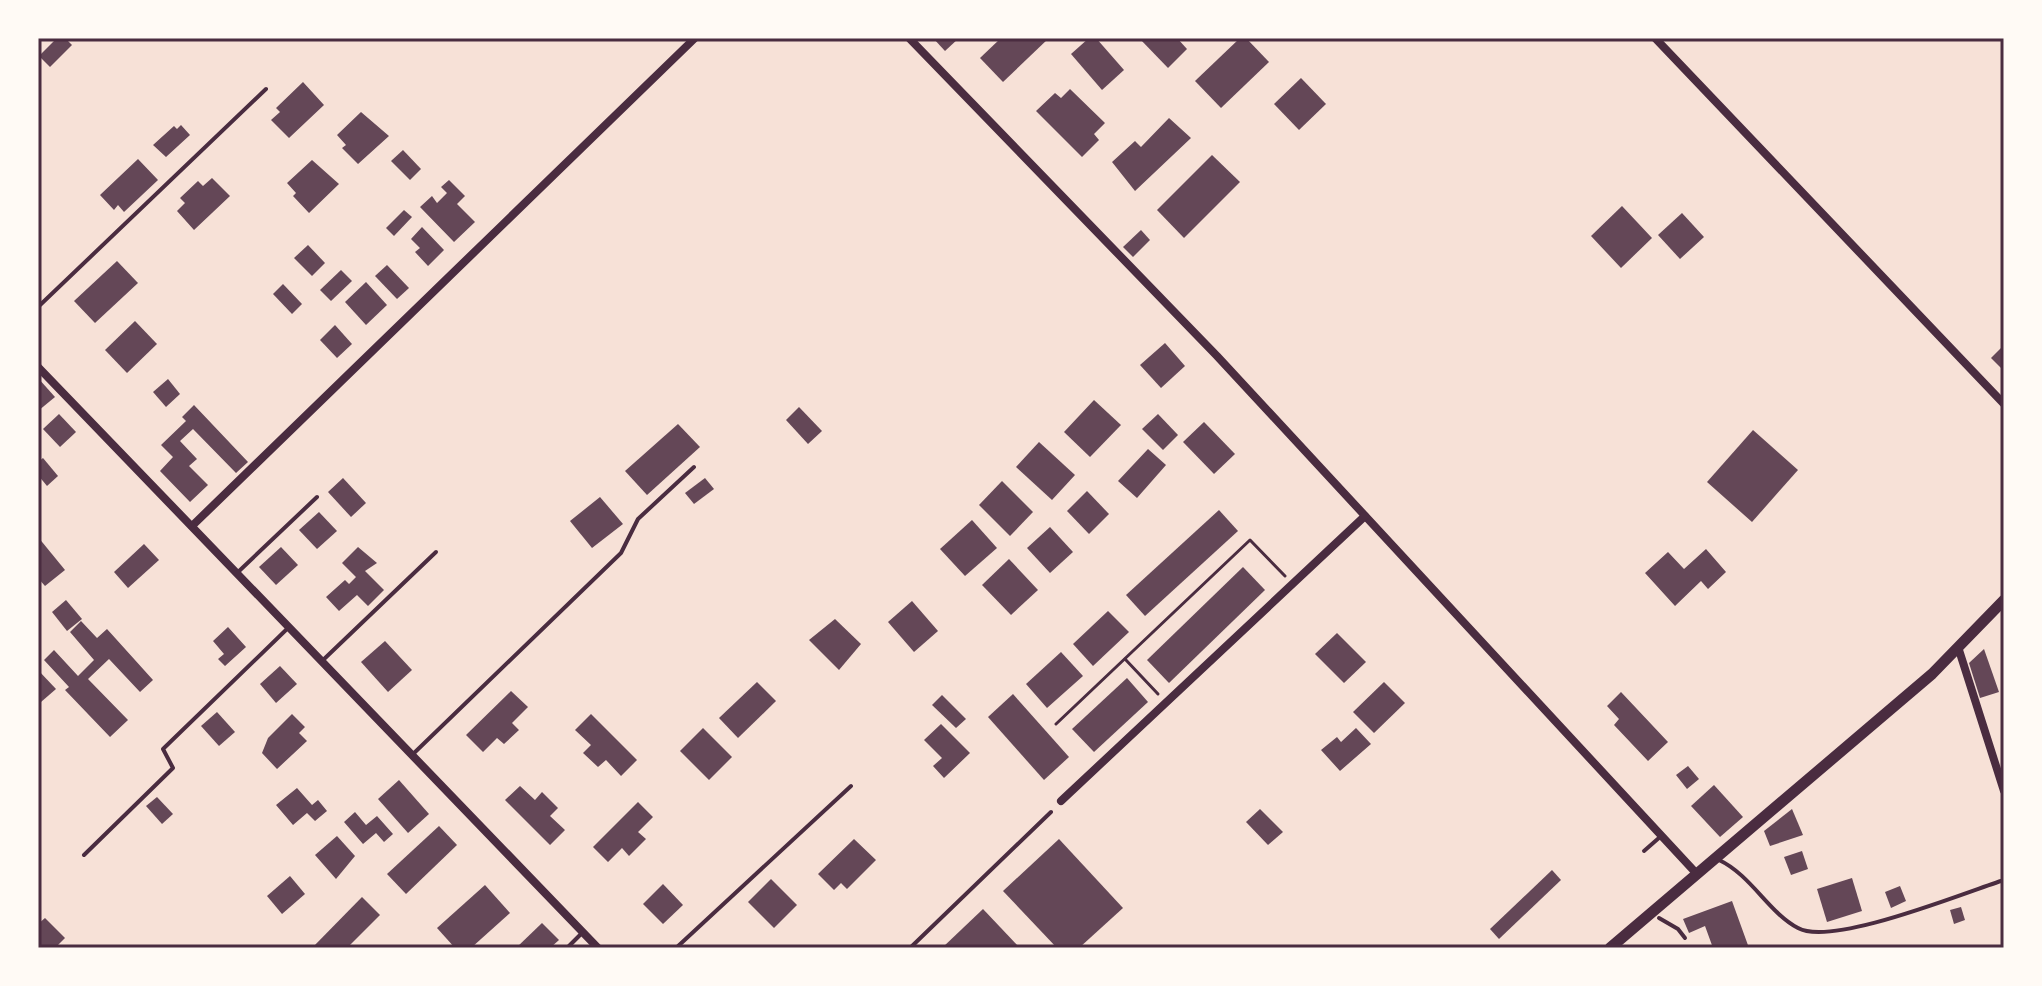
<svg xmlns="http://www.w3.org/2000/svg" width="2042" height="986" font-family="'Noto Sans',sans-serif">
  <rect width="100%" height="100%" fill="#f7e1d7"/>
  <g fill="#644757">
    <path d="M57 38H65L72 45 50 67 39 56Z"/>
    <path d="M933 38H959L945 51Z"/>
    <path d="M1001 38H1049L1003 82 980 58Z"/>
    <path d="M1089 38H1096L1124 70 1102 90 1071 54Z"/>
    <path d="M1139 38H1177L1187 49 1168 68Z"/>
    <path d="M1240 38H1246L1269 62 1221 108 1195 81Z"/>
    <path d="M1301 78 1326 104 1299 130 1274 104Z"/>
    <path d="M303 82 324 105 289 138 271 120 280 112 276 108Z"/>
    <path d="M1070 89 1105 123 1094 134 1099 140 1082 157 1036 111 1055 93 1061 98Z"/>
    <path d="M361 112 389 136 358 164 342 148 346 145 337 135Z"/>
    <path d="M1169 118 1191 138 1135 191 1112 162 1135 141 1141 147Z"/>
    <path d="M181 125 190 135 166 157 153 145 174 126 177 129Z"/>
    <path d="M403 150 421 169 410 180 391 161Z"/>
    <path d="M1212 155 1240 182 1184 238 1157 210Z"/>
    <path d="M138 159 158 180 124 212 118 205 114 210 100 195Z"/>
    <path d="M312 160 339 184 309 213 293 196 296 193 287 183Z"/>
    <path d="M212 178 230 196 194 230 177 211 185 203 180 198 198 181 203 186Z"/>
    <path d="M449 180 465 196 457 204 475 222 454 242 420 207 432 196 437 203 447 193 441 187Z"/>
    <path d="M1622 206 1652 238 1621 268 1591 236Z"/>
    <path d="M404 210 412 217 394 236 386 228Z"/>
    <path d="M1682 213 1704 237 1680 259 1658 235Z"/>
    <path d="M422 227 444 250 428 266 415 252 420 248 411 239Z"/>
    <path d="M1141 230 1150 240 1133 257 1123 247Z"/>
    <path d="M308 245 325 263 312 276 294 258Z"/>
    <path d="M117 261 138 283 95 323 74 301Z"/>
    <path d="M387 265 409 288 397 299 375 276Z"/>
    <path d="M341 270 352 281 331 301 320 290Z"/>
    <path d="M366 282 387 305 366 325 345 302Z"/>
    <path d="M283 284 302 304 292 314 273 294Z"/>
    <path d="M135 321 157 344 127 373 105 350Z"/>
    <path d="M335 325 352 344 337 358 320 340Z"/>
    <path d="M1165 343 1185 366 1161 388 1140 365Z"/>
    <path d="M2004 345V371L1991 358Z"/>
    <path d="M38 378 55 397 38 411Z"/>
    <path d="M168 379 180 394 166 407 153 392Z"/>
    <path d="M1094 400 1121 425 1090 457 1064 432Z"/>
    <path d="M194 405 248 462 236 473 193 429 180 441 197 459 189 466 208 485 190 502 160 471 173 457 161 445 186 421 182 417Z"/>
    <path d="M799 407 822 431 808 444 786 420Z"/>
    <path d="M59 414 76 432 60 447 43 429Z"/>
    <path d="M1158 414 1178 435 1163 450 1142 429Z"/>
    <path d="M1204 422 1235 454 1214 474 1183 442Z"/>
    <path d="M678 424 700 447 647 495 625 471Z"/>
    <path d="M1753 430 1798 470 1752 522 1707 482Z"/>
    <path d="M1039 442 1075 475 1052 500 1016 467Z"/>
    <path d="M1148 449 1166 465 1137 498 1118 481Z"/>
    <path d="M43 458 58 476 47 486 38 475V462Z"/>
    <path d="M343 478 366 503 351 517 328 492Z"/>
    <path d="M705 478 714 489 694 504 685 493Z"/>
    <path d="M1002 481 1033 512 1010 536 979 505Z"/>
    <path d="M1087 491 1109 514 1089 534 1067 511Z"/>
    <path d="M600 497 623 524 592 548 570 521Z"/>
    <path d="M1219 510 1238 531 1145 616 1126 595Z"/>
    <path d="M319 512 337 531 317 549 299 530Z"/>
    <path d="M972 520 997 548 965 576 940 549Z"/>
    <path d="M1050 527 1073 552 1050 573 1027 548Z"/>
    <path d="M38 537 65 570 45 586 38 578Z"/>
    <path d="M144 544 159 560 128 588 114 572Z"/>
    <path d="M281 547 298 565 276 585 259 567Z"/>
    <path d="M358 547 377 563 365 571 384 590 368 606 357 595 339 611 326 597 345 580 349 584 356 577 342 563Z"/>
    <path d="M1706 549 1726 572 1708 589 1701 581 1675 606 1645 573 1668 552 1684 569Z"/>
    <path d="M1009 559 1038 590 1011 615 982 585Z"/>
    <path d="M1243 567 1265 590 1169 683 1147 660Z"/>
    <path d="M66 600 82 619 67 631 52 612Z"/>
    <path d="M912 601 938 631 914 652 888 622Z"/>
    <path d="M1108 611 1129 632 1093 666 1073 644Z"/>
    <path d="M835 619 861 644 839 670 809 640Z"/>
    <path d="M81 621 97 638 107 629 153 680 140 692 109 659 88 679 128 720 110 737 65 690 69 687 44 660 54 650 78 676 94 660 70 632Z"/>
    <path d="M228 627 246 647 225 666 218 659 224 654 213 641Z"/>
    <path d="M1337 633 1366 662 1344 683 1315 654Z"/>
    <path d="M385 641 412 670 388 692 361 662Z"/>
    <path d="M1984 649 1999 692 1980 698 1969 663Z"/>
    <path d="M1061 652 1083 676 1047 708 1026 684Z"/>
    <path d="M280 666 297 684 276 703 260 684Z"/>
    <path d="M38 670 56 689 41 702 38 699Z"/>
    <path d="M1127 678 1148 702 1094 752 1072 729Z"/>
    <path d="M757 682 776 701 738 738 719 718Z"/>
    <path d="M1384 682 1405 703 1374 733 1353 712Z"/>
    <path d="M511 691 528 707 512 723 519 730 504 744 497 738 483 752 466 735Z"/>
    <path d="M1621 692 1668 742 1648 761 1614 725 1619 719 1607 706Z"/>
    <path d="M1013 694 1069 757 1044 780 988 717Z"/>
    <path d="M942 695 966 719 956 728 932 705Z"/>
    <path d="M217 712 235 732 219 746 201 726Z"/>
    <path d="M292 714 305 727 299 733 307 741 277 769 262 753 268 738Z"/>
    <path d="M591 714 637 760 621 776 606 760 598 767 583 753 591 745 575 730Z"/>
    <path d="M941 724 970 753 944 778 933 766 942 758 924 740Z"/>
    <path d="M703 728 732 757 709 780 680 751Z"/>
    <path d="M1356 728 1371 744 1340 771 1321 750 1337 737 1341 742Z"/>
    <path d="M1688 766 1699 779 1687 789 1676 775Z"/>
    <path d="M399 780 429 814 408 833 378 799Z"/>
    <path d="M1714 785 1743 817 1720 837 1691 806Z"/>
    <path d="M520 786 535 800 542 792 558 808 550 816 565 830 550 845 505 800Z"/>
    <path d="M297 788 312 805 318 800 327 811 315 821 307 813 293 825 276 805Z"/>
    <path d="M157 797 173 814 162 824 146 806Z"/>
    <path d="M638 802 653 817 638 832 646 839 629 856 622 848 608 862 593 847Z"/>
    <path d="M1260 809 1283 832 1268 845 1246 822Z"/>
    <path d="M1792 809 1803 835 1770 846 1764 831Z"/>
    <path d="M355 812 366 825 377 816 393 834 384 842 376 833 363 844 344 822Z"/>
    <path d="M439 826 457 845 406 894 387 874Z"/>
    <path d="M337 836 355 856 336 879 315 855Z"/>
    <path d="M854 839 876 860 847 889 841 883 834 890 818 874Z"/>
    <path d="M1059 839 1123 908 1079 948H1057L1003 891Z"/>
    <path d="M1802 851 1808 869 1791 875 1784 857Z"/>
    <path d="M1552 870 1561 880 1499 939 1490 929Z"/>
    <path d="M290 876 305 894 282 914 267 896Z"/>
    <path d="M1852 878 1862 911 1827 922 1817 889Z"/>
    <path d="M771 879 797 905 774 928 748 902Z"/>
    <path d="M663 884 683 905 663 924 643 904Z"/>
    <path d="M485 885 510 913 471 948H455L437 928Z"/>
    <path d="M1900 886 1906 901 1891 908 1885 892Z"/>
    <path d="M362 897 380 915 347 948H312Z"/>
    <path d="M1732 901 1749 948H1713L1705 926 1689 933 1683 919Z"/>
    <path d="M1961 907 1965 920 1954 924 1950 910Z"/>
    <path d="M983 909 1020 948H942Z"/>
    <path d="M45 918 65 938 55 948H38V924Z"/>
    <path d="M542 923 559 940 550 948H516Z"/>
  </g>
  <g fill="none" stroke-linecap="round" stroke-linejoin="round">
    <g stroke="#4a2c40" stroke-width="3">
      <path d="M1125 659 1158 694"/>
      <path d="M1056 724 1250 540 1285 576"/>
    </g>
    <g stroke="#4a2c40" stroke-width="4">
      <path d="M38 307 266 89"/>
      <path d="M237 573 317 497"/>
      <path d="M322 661 436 552"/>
      <path d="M412 755 621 553 638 519 694 467"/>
      <path d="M1644 851 1660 837"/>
      <path d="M84 855 173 768 163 749 288 628"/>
      <path d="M1719 860C1751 875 1769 913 1798 928 1832 947 1963 893 2004 880"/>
      <path d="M1659 918 1678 929 1685 938"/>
      <path d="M567 948 582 933"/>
      <path d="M676 948 851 786"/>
      <path d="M910 948 1051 812"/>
    </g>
    <g stroke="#4a2c40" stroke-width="8">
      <path d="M909 38 1217 356 1696 873"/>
      <path d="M1655 38 2004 404"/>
      <path d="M38 367 598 948"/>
      <path d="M192 526 695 38"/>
      <path d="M1959 650 2004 791"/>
      <path d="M1061 801 1365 516"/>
    </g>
    <path stroke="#4a2c40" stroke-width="11" d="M1610 948 1932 674 2004 600"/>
  </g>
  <rect width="2042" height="986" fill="none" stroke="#fffaf5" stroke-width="80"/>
  <rect x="40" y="40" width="1962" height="906" fill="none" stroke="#4a2c40" stroke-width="3"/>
</svg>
